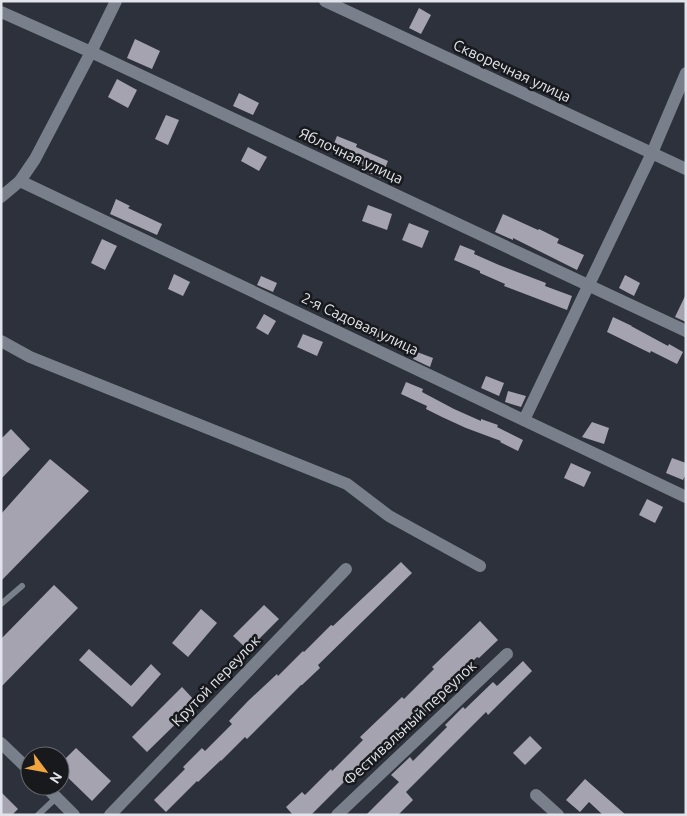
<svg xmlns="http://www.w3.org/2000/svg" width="687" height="816" font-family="Ubuntu,sans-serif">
  <rect width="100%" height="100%" fill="#2c313b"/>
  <g fill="#a6a3b0">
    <path d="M419 8 431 15 421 34 409 28Z"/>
    <path d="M135 39 160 51 152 69 127 58Z"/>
    <path d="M117 79 137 90 128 108 108 97Z"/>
    <path d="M239 93 259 103 253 115 233 106Z"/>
    <path d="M166 115 179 120 168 145 155 139Z"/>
    <path d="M337 136 357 144 356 147 388 161 381 178 361 169 363 164 331 151Z"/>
    <path d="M248 147 267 157 259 171 241 161Z"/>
    <path d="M116 199 130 206 128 208 162 224 157 235 110 214Z"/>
    <path d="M368 205 392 214 387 230 362 221Z"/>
    <path d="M503 214 538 230 539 229 559 239 557 243 584 255 577 270 513 238V240L495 232Z"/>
    <path d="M409 223 429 231 422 248 402 240Z"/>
    <path d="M102 239 117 246 105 270 91 263Z"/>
    <path d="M460 245 475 251 474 254 499 265 546 283 545 286 572 296 567 310 504 286 505 284 480 273V271L454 260Z"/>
    <path d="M174 274 190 282 183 296 168 289Z"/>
    <path d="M625 275 640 283 634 296 619 288Z"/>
    <path d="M261 276 277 283 273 292 257 285Z"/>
    <path d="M686 294V322L675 317Z"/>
    <path d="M264 314 276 321 268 335 256 328Z"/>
    <path d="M613 317 632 326H631L668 346 669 344 683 352 677 364 651 351 650 353 607 332Z"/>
    <path d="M371 325 386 331 382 341 364 334Z"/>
    <path d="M303 334 323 342 317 356 297 347Z"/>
    <path d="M417 352 433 358 430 367 413 359Z"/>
    <path d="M486 376 504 383 499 396 481 388Z"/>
    <path d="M406 382 423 389 422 392 454 409 481 421V419L498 425 497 427 523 440 518 451 500 442 501 441 466 428 442 417 426 409 427 406 401 394Z"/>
    <path d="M508 391 526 396 521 407 505 402Z"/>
    <path d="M592 422 609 428 604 444 582 437Z"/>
    <path d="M11 429 30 449 1 479V439Z"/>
    <path d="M672 458 686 463V474L683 480 666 473Z"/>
    <path d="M50 459 89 491 1 581V514Z"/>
    <path d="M571 463 591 472 584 487 564 478Z"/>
    <path d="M647 499 663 507 655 523 639 515Z"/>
    <path d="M401 562 412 573 318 665 320 668 302 685H301L247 739 245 737 221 761V760L198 782 197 781 166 812 154 800 185 769 183 767 202 748 205 751 232 724 229 721 248 701 277 674 278 676 303 651 304 652 331 625 333 626Z"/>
    <path d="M54 585 78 608 1 687V639Z"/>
    <path d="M264 605 279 619 248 650 233 636Z"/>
    <path d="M201 609 217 623 188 657 172 643Z"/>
    <path d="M480 621 498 640 479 658 477 657 442 693 443 694 404 734 401 732 354 778 351 775 311 815H293L286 807 302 792 305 795 331 769 332 771 363 740 360 737 402 697 404 699 434 669 432 667Z"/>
    <path d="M89 649 131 686 151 664 161 674 132 707 79 660Z"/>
    <path d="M523 661 532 671 488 715 486 712 406 792 413 800 398 815H366L399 782 391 775 410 757 413 761 447 727 445 725 463 707 465 709 493 682 497 686Z"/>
    <path d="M182 687 197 703 147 752 132 737Z"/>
    <path d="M530 736 542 748 525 765 513 753Z"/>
    <path d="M76 748 111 781 92 801 60 770V764Z"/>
    <path d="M585 779 626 815H603L589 802 580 812 566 800Z"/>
    <path d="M1 792 18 809 12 815H1Z"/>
  </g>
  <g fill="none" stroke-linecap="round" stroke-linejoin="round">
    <g stroke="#79808b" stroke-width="6">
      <path d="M1 604 22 586"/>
      <path d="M38 815 56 798"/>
    </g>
    <g stroke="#79808b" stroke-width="12">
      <path d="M325 1 686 169"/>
      <path d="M1 12 91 52 686 331"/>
      <path d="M20 181 686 497"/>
      <path d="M1 197 20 181 35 159 91 52 116 1"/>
      <path d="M1 341 30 357 347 484 389 516 480 566"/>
      <path d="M524 420 652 153 686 73"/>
      <path d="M536 795 558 815"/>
      <path d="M110 815 346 569"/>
      <path d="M337 815 507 654"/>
    </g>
    <g stroke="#79808b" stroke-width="12">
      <path d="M1 743 30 771"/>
      <path d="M45 786 74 815"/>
    </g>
  </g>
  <g text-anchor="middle" stroke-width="5" stroke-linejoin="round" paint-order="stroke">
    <g font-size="15" fill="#e1e4ea" stroke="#17191d">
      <text transform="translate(512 71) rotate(25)" y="5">Скворечная улица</text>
      <text transform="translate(351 156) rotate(25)" y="5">Яблочная улица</text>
      <text transform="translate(360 324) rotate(25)" y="5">2-я Садовая улица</text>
      <text transform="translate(216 681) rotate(-46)" y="5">Крутой переулок</text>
      <text transform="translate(410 723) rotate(-43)" y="5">Фестивальный переулок</text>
    </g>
  </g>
  <rect width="687" height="816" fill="none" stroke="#e1e4ea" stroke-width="5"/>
  <g transform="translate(45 771) rotate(122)"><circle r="24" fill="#17191d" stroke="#686a6f"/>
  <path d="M0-4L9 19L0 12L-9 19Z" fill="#f1a540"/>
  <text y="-8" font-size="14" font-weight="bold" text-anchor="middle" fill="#e1e4ea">N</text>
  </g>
</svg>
